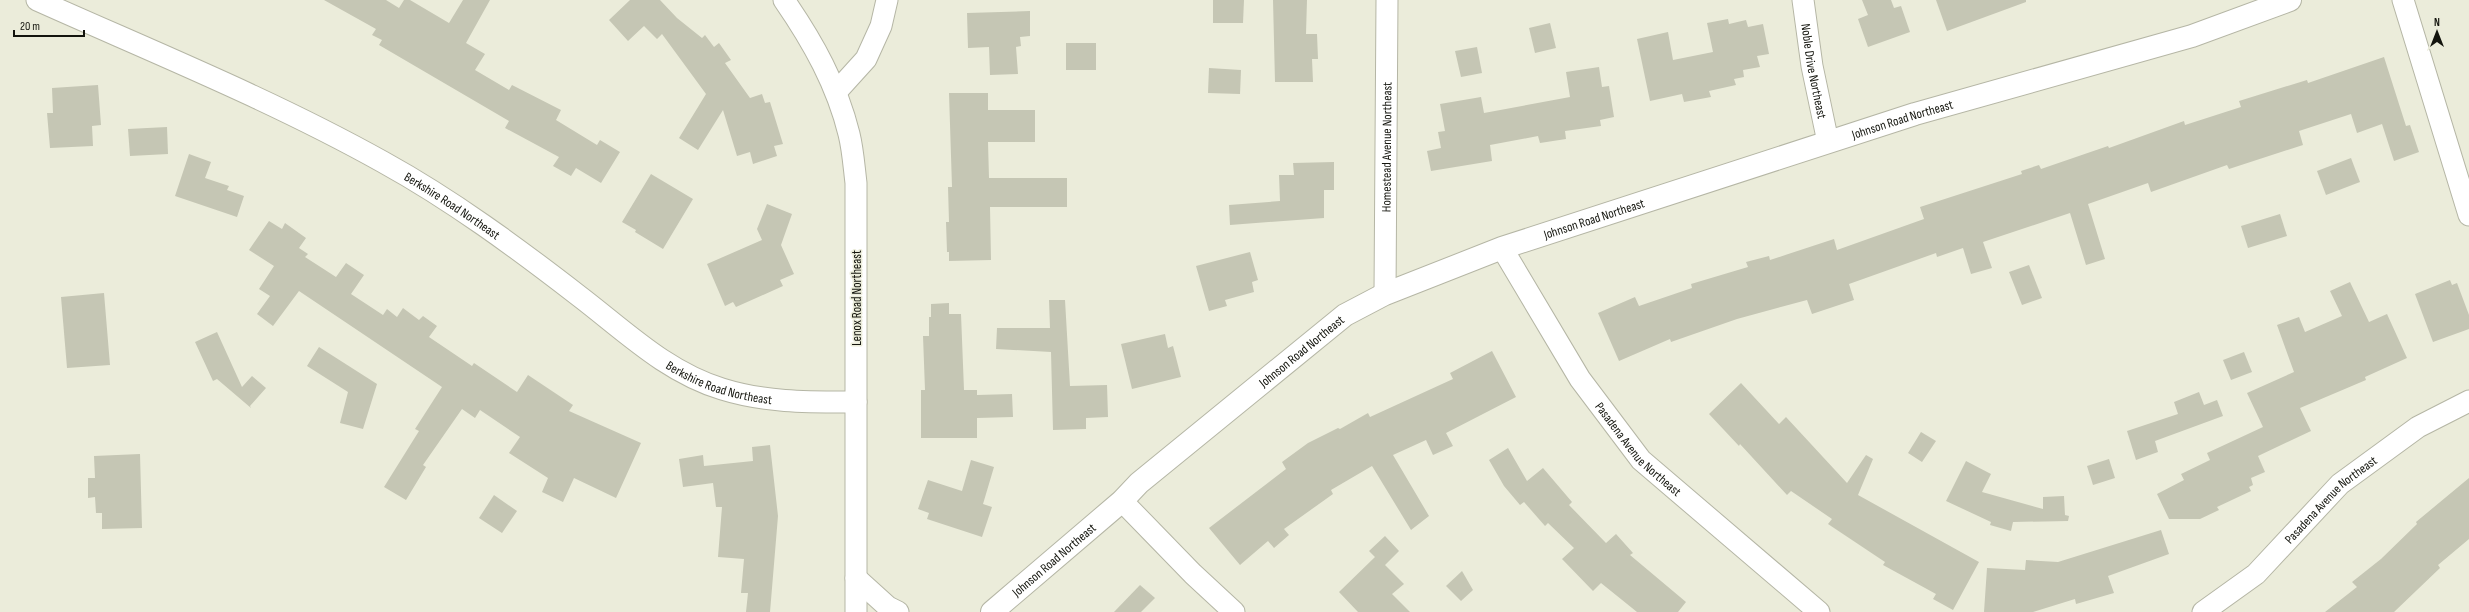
<svg xmlns="http://www.w3.org/2000/svg" width="2469" height="612" font-family="'Sofia Sans Condensed',sans-serif">
  <rect width="100%" height="100%" fill="#ebecda"/>
  <g fill="#c5c6b4">
    <path d="M324 0H386L399 8 404 0H410L449 23 463 0H490L466 43 485 54 475 70 509 90 512 85 561 110 556 120 597 145 600 140 620 152 601 183 576 168 571 176 553 166 559 157 505 128 509 121 379 45 382 40 372 35 376 29Z"/>
    <path d="M630 0H660L677 18 702 38 705 35 714 47 719 43 731 60 725 63 750 98 762 94 765 103 770 102 783 144 774 146 777 156 753 164 750 152 737 156 723 110 698 150 679 138 706 94 662 34 657 39 644 26 628 41 609 20Z"/>
    <path d="M1213 0H1244L1243 23H1213Z"/>
    <path d="M1273 0H1307L1306 34H1317L1318 59H1312L1313 82H1275Z"/>
    <path d="M1862 0H1891L1894 8 1901 6 1910 32 1868 47 1858 19 1868 15Z"/>
    <path d="M1936 0H2026V2L1947 31Z"/>
    <path d="M1030 11V36L1020 37 1021 46 1016 47 1018 74 990 75 989 47 968 48 967 13Z"/>
    <path d="M1728 19 1729 24 1746 20 1748 27 1763 24 1769 54 1757 56 1760 67 1743 70 1744 77 1734 79 1736 85 1709 91 1711 97 1684 102 1682 94 1650 101 1637 39 1668 32 1673 60 1713 52 1707 23Z"/>
    <path d="M1550 23 1556 48 1535 53 1529 28Z"/>
    <rect x="1066" y="43" width="30" height="27"/>
    <path d="M1477 47 1482 73 1461 77 1455 51Z"/>
    <path d="M2384 57 2406 126 2410 125 2419 152 2394 161 2382 124 2357 133 2351 114 2299 131 2303 145 2229 169 2227 165 2151 192 2148 183 2088 204 2105 259 2086 265 2070 213 1983 242 1992 268 1971 274 1963 248 1937 257 1936 253 1849 284 1854 300 1812 314 1807 300 1737 319 1671 342 1670 339 1619 361 1598 313 1635 297 1639 306 1692 288 1691 284 1748 267 1746 262 1769 256 1770 260 1834 239 1837 250 1924 219 1920 207 2022 174 2021 171 2039 165 2041 169 2108 146 2109 148 2184 121 2185 125 2241 107 2239 101 2307 80 2308 83Z"/>
    <path d="M1599 67 1602 87 1609 86 1614 117 1600 120 1601 126 1565 131 1566 139 1540 143 1538 136 1490 145 1492 161 1431 171 1427 151 1441 148 1438 132 1445 131 1440 104 1481 97 1484 113 1570 97 1566 72Z"/>
    <path d="M1209 68 1241 70 1240 94 1208 93Z"/>
    <path d="M98 85 101 125 92 126 93 146 50 148 47 113H53L52 88Z"/>
    <path d="M949 93H988V110H1035V142H988L989 178H1067V207H990L991 260 949 261V252H947L946 222H949L948 187H952Z"/>
    <path d="M167 127 168 154 130 156 128 129Z"/>
    <path d="M189 154 211 162 205 178 229 186 227 190 244 196 237 217 175 196Z"/>
    <path d="M2351 158 2360 182 2326 195 2317 171Z"/>
    <path d="M1334 162V190H1324V218L1230 225 1229 205 1280 201 1279 175H1294L1293 163Z"/>
    <path d="M651 174 693 199 663 249 635 232 636 230 622 222Z"/>
    <path d="M767 204 792 214 781 245 794 274 780 280 783 286 736 307 733 302 725 306 707 264 762 240 757 229Z"/>
    <path d="M2280 214 2287 236 2248 248 2241 226Z"/>
    <path d="M269 221 282 229 285 223 306 238 299 248 308 254 305 257 336 277 346 263 364 275 351 294 383 315 387 309 397 317 403 308 419 320 423 316 437 326 429 337 472 366 474 363 517 392 528 375 573 405 569 411 641 443 616 498 574 478 563 502 542 492 548 478 509 453 520 437 480 410 475 418 462 409 423 465 426 467 406 500 384 487 419 431 415 429 442 387 299 291 273 326 257 314 270 296 259 289 274 266 249 250Z"/>
    <path d="M1250 252 1258 280 1252 282 1254 292 1225 300 1227 306 1209 311 1196 266Z"/>
    <path d="M2029 265 2042 298 2022 305 2009 272Z"/>
    <path d="M2450 280 2452 285 2457 283 2469 315V329L2433 342 2415 294Z"/>
    <path d="M2350 282 2369 322 2387 314 2407 358 2365 377 2366 380 2300 408 2311 431 2258 456 2265 472 2251 478 2253 485 2249 487 2251 491 2217 507 2219 510 2200 519H2169L2157 494 2184 480 2181 474 2210 460 2207 453 2263 427 2247 393 2294 372 2277 325 2299 317 2305 332 2342 316 2330 291Z"/>
    <path d="M104 293 110 365 67 368 61 297Z"/>
    <path d="M1049 300H1065L1070 386 1107 385 1108 417 1086 418V429L1053 430 1051 352 996 349 997 328H1050Z"/>
    <path d="M949 303V314H961L964 390H977V395L1012 394 1013 417 977 418V438H921V390H925L923 336H929V317H931V304Z"/>
    <path d="M217 332 242 387 252 376 266 388 250 406 251 408 217 379 213 381 195 342Z"/>
    <path d="M1165 334 1168 348 1173 346 1181 377 1132 389 1121 344Z"/>
    <path d="M319 347 377 384 363 429 340 423 348 392 307 366Z"/>
    <path d="M1492 351 1516 397 1446 433 1453 446 1433 455 1426 440 1393 455 1429 516 1411 530 1372 466 1331 490 1333 494 1284 529 1289 535 1274 548 1268 541 1240 565 1209 528 1286 469 1282 462 1308 443 1338 428 1340 429 1368 413 1370 417 1453 379 1450 373Z"/>
    <path d="M2244 352 2252 372 2231 380 2223 360Z"/>
    <path d="M1741 383 1779 424 1786 417 1847 483 1866 455 1873 459 1858 495 1979 562 1953 610 1933 599 1936 594 1883 565 1885 562 1828 524 1832 519 1791 491 1787 495 1740 444 1739 446 1709 414Z"/>
    <path d="M2199 392 2204 405 2217 400 2223 416 2155 441 2158 452 2136 460 2127 431 2178 414 2174 402Z"/>
    <path d="M1921 432 1936 441 1922 462 1908 453Z"/>
    <path d="M770 445 778 516 770 612H746L748 593H741L744 559 718 557 722 507H716L713 483 683 487 679 459 703 455 704 466 753 461 752 447Z"/>
    <path d="M1508 448 1527 481 1543 468 1572 502 1569 505 1606 543 1616 534 1633 553 1630 555 1686 602 1678 612H1637L1601 583 1593 591 1562 559 1574 548 1548 523 1545 526 1524 502 1520 505 1504 486 1489 460Z"/>
    <path d="M140 454 142 528 102 529V513H96L95 497 88 498V478H95L94 456Z"/>
    <path d="M2109 459 2115 478 2093 485 2087 466Z"/>
    <path d="M971 460 994 467 983 504 992 507 982 537 927 519 929 513 918 509 928 480 962 491Z"/>
    <path d="M1966 461 1991 474 1982 492 2043 509V497L2064 496 2065 515 2069 516 2068 521 2013 522 2011 531 1990 525 1991 522 1946 501Z"/>
    <path d="M2469 478V539L2438 565 2440 568 2394 612H2325L2357 587 2352 582 2381 559 2417 524 2416 522Z"/>
    <path d="M494 495 517 511 502 533 479 518Z"/>
    <path d="M2161 530 2169 554 2108 576 2114 593 2076 604 2075 599 2033 612H1984L1987 568 2025 570 2026 560 2058 562Z"/>
    <path d="M1385 536 1399 551 1385 565 1404 584 1392 594 1410 612H1358L1339 592 1375 557 1369 551Z"/>
    <path d="M1462 571 1473 590 1461 601 1446 586Z"/>
    <path d="M1140 585 1155 598 1141 612H1114Z"/>
  </g>
  <g fill="none" stroke-linecap="round" stroke-linejoin="round">
    <g stroke="#b5b6a5" stroke-width="23">
      <g id="street">
        <path id="s1" d="M37 0C153 52 272 100 383 162 452 200 517 248 579 296 625 331 666 372 722 389 767 403 811 402 856 402"/>
        <path d="M784 0C813 42 837 85 849 134 853 150 854 167 856 183V612"/>
        <path id="s2" d="M1803 0 1812 66 1828 142"/>
        <path d="M2403 0 2469 215"/>
        <path d="M837 91 866 59 881 26 887 0"/>
        <path id="s3" d="M1502 248 1580 379 1641 460 1819 612"/>
        <path id="s4" d="M1385 294 1387 0"/>
        <path d="M1122 501 1193 574 1234 612"/>
        <path d="M856 578 888 607 898 612"/>
        <path id="s5" d="M2203 612 2256 574 2340 484 2418 427 2469 401"/>
      </g>
    </g>
    <g stroke="#b5b6a5" stroke-width="24">
      <g id="secondary">
        <path id="s6" d="M992 612 1122 501 1139 483 1345 315 1385 294 1502 248 1915 114 2192 36 2290 0"/>
      </g>
    </g>
    <use href="#street" stroke="#fff" stroke-width="21"/>
    <use href="#secondary" stroke="#fff" stroke-width="22"/>
  </g>
  <g text-anchor="middle" stroke-width="3" stroke-linejoin="round" paint-order="stroke">
    <g font-size="13" fill="#13140d" stroke="#ebecda">
      <text dy="5" stroke="none"><textPath href="#s2" startOffset="72">Noble Drive Northeast</textPath></text>
      <text dy="5" stroke="none"><textPath href="#s6" startOffset="1053">Johnson Road Northeast</textPath></text>
      <text dy="5" stroke="none"><textPath href="#s4" startOffset="147">Homestead Avenue Northeast</textPath></text>
      <text dy="5" stroke="none"><textPath href="#s1" startOffset="464">Berkshire Road Northeast</textPath></text>
      <text dy="5" stroke="none"><textPath href="#s6" startOffset="729">Johnson Road Northeast</textPath></text>
      <text transform="translate(856 298) rotate(-90)" y="5">Lenox Road Northeast</text>
      <text dy="5" stroke="none"><textPath href="#s6" startOffset="405">Johnson Road Northeast</textPath></text>
      <text dy="5" stroke="none"><textPath href="#s1" startOffset="787">Berkshire Road Northeast</textPath></text>
      <text dy="5" stroke="none"><textPath href="#s3" startOffset="244">Pasadena Avenue Northeast</textPath></text>
      <text dy="5" stroke="none"><textPath href="#s5" startOffset="171">Pasadena Avenue Northeast</textPath></text>
      <text dy="5" stroke="none"><textPath href="#s6" startOffset="81">Johnson Road Northeast</textPath></text>
    </g>
  </g>
  <g transform="translate(2437 32)" stroke="#ebecda" stroke-width="3" paint-order="stroke">
  <path d="M0-3L7 15L0 10L-7 15Z" fill="#13140d"/>
  <text y="-6" font-size="11" font-weight="bold" text-anchor="middle" fill="#13140d">N</text>
  </g>
  <path d="M14 30v6h70v-6" fill="none" stroke="#13140d" stroke-width="2"/>
  <text x="20" y="30" font-size="12" fill="#13140d" stroke="#ebecda" stroke-width="3" paint-order="stroke">20 m</text>
</svg>
